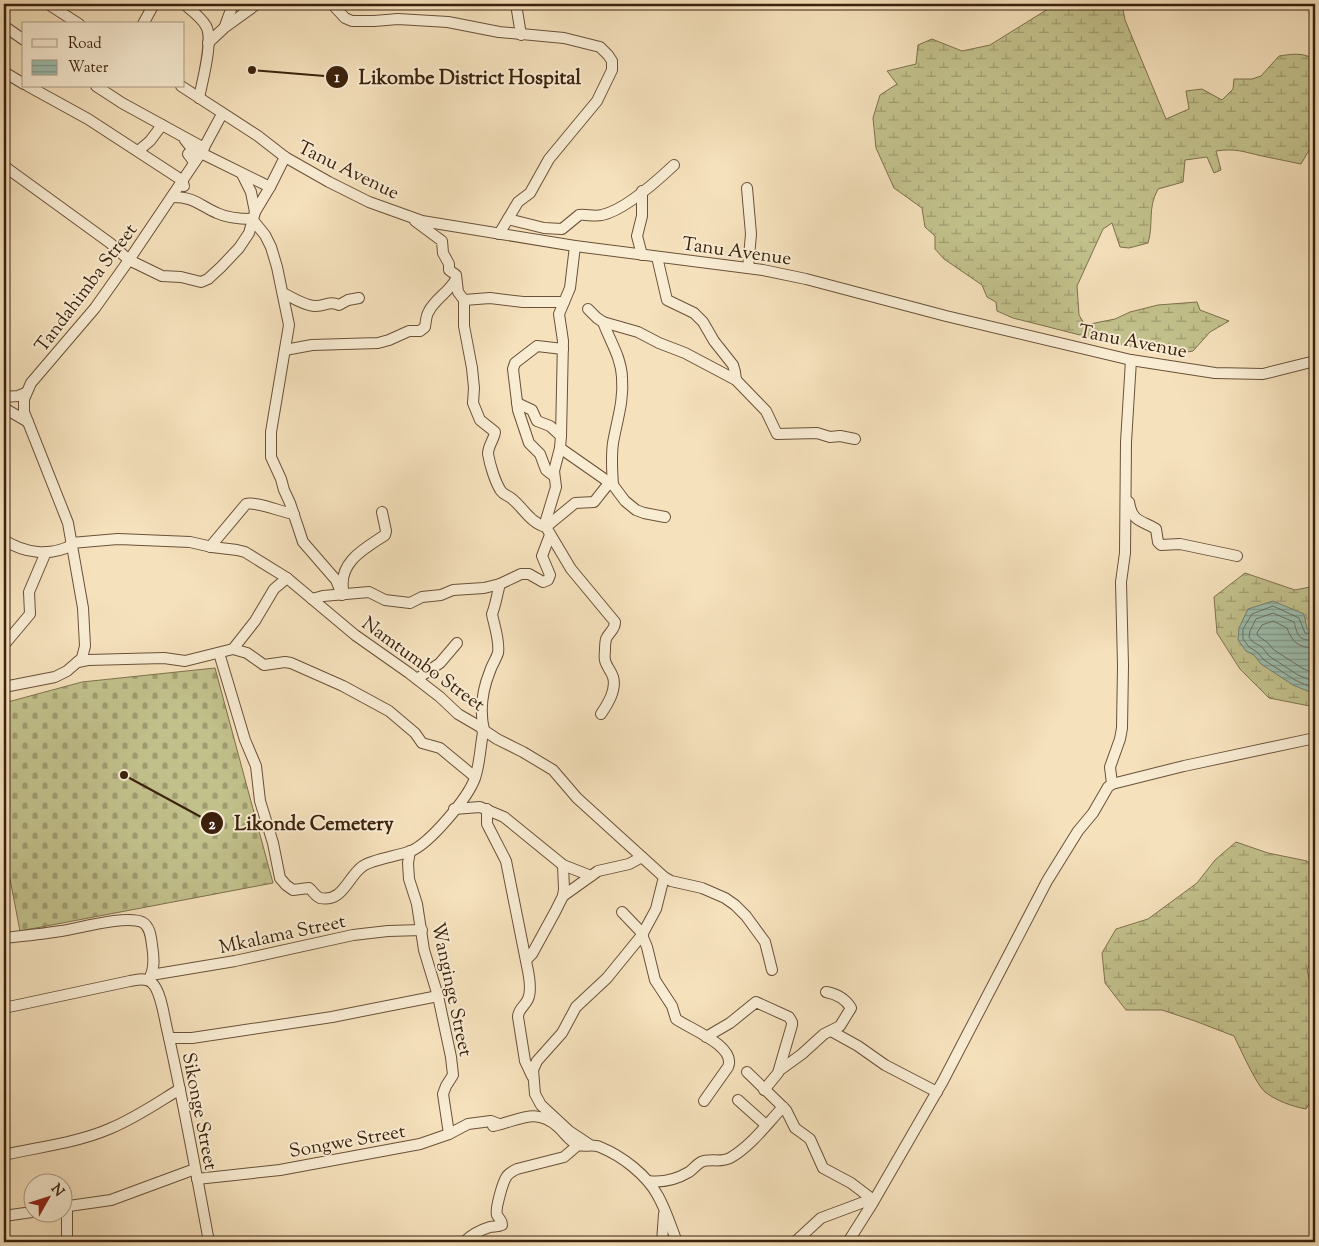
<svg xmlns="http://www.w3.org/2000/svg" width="1319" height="1246" font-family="'Sorts Mill Goudy',serif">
  <defs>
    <pattern id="wetland-marsh" width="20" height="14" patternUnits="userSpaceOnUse" patternTransform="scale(1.25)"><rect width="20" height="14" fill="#c2c18c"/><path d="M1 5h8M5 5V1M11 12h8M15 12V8" fill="none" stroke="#9f9c71"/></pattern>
    <pattern id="cemetery-stones" width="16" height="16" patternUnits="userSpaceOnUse" patternTransform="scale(1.25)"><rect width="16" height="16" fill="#c2c18c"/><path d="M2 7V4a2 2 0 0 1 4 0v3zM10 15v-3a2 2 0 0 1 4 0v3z" fill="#9f9c71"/></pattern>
    <pattern id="water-rules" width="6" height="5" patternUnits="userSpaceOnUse" patternTransform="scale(1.25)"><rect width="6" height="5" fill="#9cbeaf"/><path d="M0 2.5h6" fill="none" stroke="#809a8d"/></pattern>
  </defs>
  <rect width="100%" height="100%" fill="#f5e1bc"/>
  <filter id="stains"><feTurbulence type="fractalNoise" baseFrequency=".004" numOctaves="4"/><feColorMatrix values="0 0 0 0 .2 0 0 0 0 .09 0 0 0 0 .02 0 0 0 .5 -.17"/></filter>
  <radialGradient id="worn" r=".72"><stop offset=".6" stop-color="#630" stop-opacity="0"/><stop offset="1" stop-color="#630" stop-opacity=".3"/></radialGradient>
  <g fill="url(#wetland-marsh)" stroke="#7e714c">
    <path d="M1056 4H1122L1125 20 1166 119 1189 109 1186 91 1202 89 1222 100 1233 89 1234 79H1252L1261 76 1279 56C1292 54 1304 52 1315 60V140L1301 164C1288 161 1275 159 1262 156 1244 152 1236 148 1216 151L1221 170 1214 173 1207 157 1185 160 1183 182 1158 189C1147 209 1154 223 1148 243L1129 248 1120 247 1112 223 1103 229 1077 286 1079 315 1085 325 1115 319 1130 312 1158 305 1197 302 1200 310 1229 321 1210 332 1193 351 1170 355 1084 336 1013 318 997 311 996 302 987 297 982 285 944 259 935 249V236L925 227 922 208 894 188 876 148 873 118 880 95 897 84 887 71 916 64 918 45 932 39 962 51 990 45Z"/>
    <path d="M1245 573 1295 590 1315 586V707L1269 698 1240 669 1217 633 1214 597Z"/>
    <path d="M1236 842 1268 853 1307 861 1315 868V953L1307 970 1315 1002V1095L1306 1109C1291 1106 1277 1101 1265 1092 1256 1084 1240 1048 1234 1036L1195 1021 1162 1010H1126L1105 983 1102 953 1116 929 1148 919 1197 883 1215 860Z"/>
  </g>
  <path fill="url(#cemetery-stones)" stroke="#7e714c" d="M215 668 273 883 20 931 4 848V703L82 682Z"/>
  <path fill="url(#water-rules)" stroke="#757f6e" d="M1273 601 1304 614 1307 629H1315V694L1293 685 1261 664 1254 655 1246 651 1238 640 1239 628 1248 609Z"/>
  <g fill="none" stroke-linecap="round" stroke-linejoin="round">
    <g stroke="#6c705e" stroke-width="1">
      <path d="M1315 634 1305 633 1299 618 1273 606 1252 614 1243 629V639L1249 647 1257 652 1264 660 1295 680 1315 689"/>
      <path d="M1315 640C1298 641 1298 636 1294 622L1273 613 1256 619 1250 631 1249 637 1253 642 1262 647 1269 656 1298 675 1315 682"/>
      <path d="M1315 648C1299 648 1292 642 1287 628L1273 621 1262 625 1257 633 1258 636 1267 642 1274 650 1302 668 1315 674"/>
    </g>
    <g stroke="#6a5138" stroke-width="12">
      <g id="minor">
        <path d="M48 4 79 24"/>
        <path d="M184 4C191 10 201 17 206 26 214 40 202 82 199 98"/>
        <path d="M332 4 345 18 352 21H374L398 19 448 22 499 32 564 38 600 47 608 55 612 61V70L597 101 549 159 530 193 518 202 499 234"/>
        <path d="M516 4 521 35"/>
        <path d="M143 24 154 4"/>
        <path d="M4 26 24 40"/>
        <path d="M225 26 233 4"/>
        <path d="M208 43 224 28 257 4"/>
        <path d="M4 72 24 84"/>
        <path d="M28 86 88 119 177 177 182 180 184 186"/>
        <path d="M96 86 122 103 204 148"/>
        <path d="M181 86 258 136 285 157 329 182 369 202 422 221 575 246 763 270 806 279 946 316 1131 360 1215 373 1263 374 1315 361"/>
        <path d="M185 140 193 150 188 154 194 162"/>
        <path d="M138 151 150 141 162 125"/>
        <path d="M201 153 270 187"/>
        <path d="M4 166 110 243 129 260 162 276 181 277 201 282 208 279 221 267 239 248 249 233 255 212 270 187 285 157"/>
        <path d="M242 174 251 192 255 212"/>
        <path d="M747 188 751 234 748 268"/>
        <path d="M173 197C194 197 199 205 217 213 227 218 240 219 252 219L265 235 271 247 277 267 289 325 271 432V457L281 479 284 490 290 503 303 542 336 580 342 595"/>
        <path d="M508 219 544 228 562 229 579 215C586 214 594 217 602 215 625 210 657 181 674 165"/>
        <path d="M415 221 442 241 443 253 449 264V270L456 275 458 292 464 300V326L472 368 474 388 473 403 480 420 495 432C494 440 488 445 488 454 490 465 495 482 501 491 504 495 507 495 511 498 523 507 530 523 546 527L575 503 594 502 609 483"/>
        <path d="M575 246 570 288 559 314 563 341 561 436 560 448 554 471 556 487 546 520V527L571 569 615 622C615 630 609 632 606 639 605 643 605 648 605 651 603 665 609 666 613 677 617 690 607 705 601 714"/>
        <path d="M642 255 637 236 642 216V191"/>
        <path d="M657 257 667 300 694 313 703 322 714 341 733 365 735 372 736 380"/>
        <path d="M283 293C293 298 303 305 314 306 325 307 328 300 339 305L348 300 359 298"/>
        <path d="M464 300 490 298 523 302H564"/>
        <path d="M588 309 597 318 603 322 638 332 659 343 685 353 736 380 766 411 777 434 817 433 830 437 840 436 855 439"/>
        <path d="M603 322C610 341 621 357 622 377 624 401 617 420 613 443 611 457 612 471 613 485"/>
        <path d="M285 350 312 345 378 343 389 340 409 331H420L425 327C426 321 426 315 429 311 435 299 449 292 456 279"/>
        <path d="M4 397 18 396 25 393"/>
        <path d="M517 403 532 410 537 421 550 426 561 436"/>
        <path d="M4 408 28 422"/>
        <path d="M560 448 613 485 625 501 636 510 644 513 665 517"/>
        <path d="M554 476 546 470 540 454 529 443 518 410 513 369 515 363 537 346 563 349"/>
        <path d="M1129 502C1132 522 1141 520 1156 529L1158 542 1161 545 1180 544 1237 556"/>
        <path d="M4 540C24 553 50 557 72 545"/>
        <path d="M71 543 118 539 190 542 212 547 237 550 245 552 287 578 355 635 409 673 440 697 458 714 482 728 483 733C480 748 480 763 475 778 468 798 430 843 411 851 398 856 373 859 363 866 348 876 343 903 320 898 315 896 313 891 309 888L293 890 286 885 280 878 273 843 260 801 256 766 245 740 219 653"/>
        <path d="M210 547 246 504C256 501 281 512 294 514"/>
        <path d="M343 589C339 561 366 548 385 535L386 531 382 512"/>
        <path d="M312 599 323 596 369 592 385 600 410 603 422 597 441 595 453 590 484 588 500 584"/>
        <path d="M4 645 30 614 29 592 46 552"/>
        <path d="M233 649 247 653 264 665 285 662 291 663 343 686 389 711 415 733 422 743 440 748 475 777"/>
        <path d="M78 662 88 660 164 658 185 661 233 649 255 621 274 589 287 578"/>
        <path d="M417 679 440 663 457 643"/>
        <path d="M4 687 55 677 67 671 82 658 85 646 83 608 68 523 24 412V399L31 383 95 308 129 260 201 153 222 114"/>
        <path d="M482 729 497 739 523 752 553 770 577 798 664 877 671 881 702 888 725 898 735 905 746 916 765 942 772 970"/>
        <path d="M484 730C479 709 482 691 490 671 492 665 496 659 498 653 500 641 494 625 492 614 496 604 497 594 500 584L521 574H529L543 582 548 580 550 575 542 556 550 535"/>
        <path d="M1112 784 1110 767 1120 739 1122 728 1123 666 1121 582 1125 553 1126 442 1131 360"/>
        <path d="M454 809 480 807 504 817 563 865 591 876"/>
        <path d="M487 809V824L506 861 527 966C529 975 532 990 528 999 525 1006 518 1009 518 1017L525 1061 532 1076"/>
        <path d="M410 851 408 863 409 879 417 904 424 950 438 996 451 1057 453 1075 446 1086 443 1094 449 1134"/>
        <path d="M563 896 598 871 629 864 642 857"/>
        <path d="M622 912 643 934"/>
        <path d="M642 935 647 947 655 980 672 1006 676 1019C688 1028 737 1046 728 1067L704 1101"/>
        <path d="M4 938C23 936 42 934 61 931 80 928 126 915 142 922 150 926 151 937 152 945 154 957 155 969 149 979"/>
        <path d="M526 960 532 954 555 912 563 896 564 889 563 865"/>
        <path d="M151 975 235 961 353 935 388 931 422 930"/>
        <path d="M4 1008 130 981C137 980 146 977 152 983 161 991 164 1017 167 1029 183 1100 196 1171 209 1242"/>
        <path d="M831 1031 858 1046 885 1065 937 1092"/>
        <path d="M706 1037 730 1023 756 1002 789 1017 792 1022V1025L778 1073 764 1090"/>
        <path d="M169 1038H192L332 1017 438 996"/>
        <path d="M780 1070 802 1054 824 1034 840 1026 851 1008C845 998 837 994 826 992"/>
        <path d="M747 1072 786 1110 795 1128 810 1139 823 1168 851 1183 872 1199 873 1202"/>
        <path d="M738 1100 766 1125"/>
        <path d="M493 1126C518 1121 536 1106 558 1127 565 1133 569 1141 578 1145 585 1147 593 1144 600 1147 622 1156 647 1175 658 1196 666 1210 671 1227 677 1242"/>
        <path d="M590 1145 569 1131 541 1105 535 1094 533 1070 537 1061 562 1033 576 1007 607 978 642 935 656 909 664 877"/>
        <path d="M4 1155C39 1147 76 1143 109 1129 134 1119 157 1103 180 1089"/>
        <path d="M197 1179 280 1170 420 1144 449 1134 468 1124 491 1121 499 1124"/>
        <path d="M648 1181C662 1183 677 1179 689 1172 693 1169 696 1165 701 1162 710 1158 721 1163 730 1158 751 1146 767 1124 783 1107"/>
        <path d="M62 1207 111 1200 195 1169"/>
        <path d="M4 1216 32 1212"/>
        <path d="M67 1242V1206"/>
        <path d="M464 1242C471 1235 480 1230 490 1227 494 1226 498 1227 502 1225 502 1220 499 1219 497 1215 495 1209 503 1181 507 1176 509 1173 513 1171 517 1169L564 1157 578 1145"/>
        <path d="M662 1242 664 1214"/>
        <path d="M795 1242 821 1218 872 1199"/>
        <path d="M848 1242 872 1204 943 1081 1047 881 1078 831 1093 813 1108 787 1112 784 1184 766 1315 738"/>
      </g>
    </g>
    <use href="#minor" stroke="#f8ecd3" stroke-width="10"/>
  </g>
  <g text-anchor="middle" stroke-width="4" stroke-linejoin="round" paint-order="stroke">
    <g font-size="19" fill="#3b210c" stroke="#f8ecd3">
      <text transform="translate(349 169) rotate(26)" y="7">Tanu Avenue</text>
      <text transform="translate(737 250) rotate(8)" y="7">Tanu Avenue</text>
      <text transform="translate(85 287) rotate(-53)" y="7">Tandahimba Street</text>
      <text transform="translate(1133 340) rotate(11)" y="7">Tanu Avenue</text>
      <text transform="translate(424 663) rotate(36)" y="7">Namtumbo Street</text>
      <text transform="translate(282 933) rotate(-12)" y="7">Mkalama Street</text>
      <text transform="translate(453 989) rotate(78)" y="7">Wanginge Street</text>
      <text transform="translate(201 1111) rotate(79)" y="7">Sikonge Street</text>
      <text transform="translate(347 1140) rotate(-10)" y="7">Songwe Street</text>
    </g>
  </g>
  <path fill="none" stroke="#3b210c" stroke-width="2" d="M252 70L337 77M124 775L212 823"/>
  <g fill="#3b210c" stroke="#f8ecd3" stroke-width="2">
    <circle cx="252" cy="70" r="5"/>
    <circle cx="124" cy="775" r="5"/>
    <circle cx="337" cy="77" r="12"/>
    <circle cx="212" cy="823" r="12"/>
  </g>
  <g font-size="15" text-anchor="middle" font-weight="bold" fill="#fff">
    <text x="337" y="82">1</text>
    <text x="212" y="829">2</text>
  </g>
  <g font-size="20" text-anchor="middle" font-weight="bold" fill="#3b210c" stroke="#f8ecd3" stroke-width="4" stroke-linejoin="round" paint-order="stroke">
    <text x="470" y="84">Likombe District Hospital</text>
    <text x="314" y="830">Likonde Cemetery</text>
  </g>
  <rect width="1319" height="1246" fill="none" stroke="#f5e1bc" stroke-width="20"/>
  <rect x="5" y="5" width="1309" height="1236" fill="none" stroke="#3b210c" stroke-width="2.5"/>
  <rect x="10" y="10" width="1299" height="1226" fill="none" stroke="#3b210c"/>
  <rect x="22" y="22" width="162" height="65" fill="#f8ecd3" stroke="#ac9b83"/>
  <rect x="32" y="39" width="25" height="8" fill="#f8ecd3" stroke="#ac9b83"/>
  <text x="68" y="48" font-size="15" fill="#3b210c">Road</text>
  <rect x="32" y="60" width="25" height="15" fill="url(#water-rules)" stroke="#ac9b83"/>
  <text x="68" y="72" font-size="15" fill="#3b210c">Water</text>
  <g transform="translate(48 1198) rotate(51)"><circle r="24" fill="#f8ecd3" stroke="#ac9b83"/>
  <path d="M0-4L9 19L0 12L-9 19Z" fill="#8f2418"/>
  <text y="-8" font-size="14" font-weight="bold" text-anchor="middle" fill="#3b210c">N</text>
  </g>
  <rect width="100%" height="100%" filter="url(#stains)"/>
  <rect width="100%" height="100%" fill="url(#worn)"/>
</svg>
